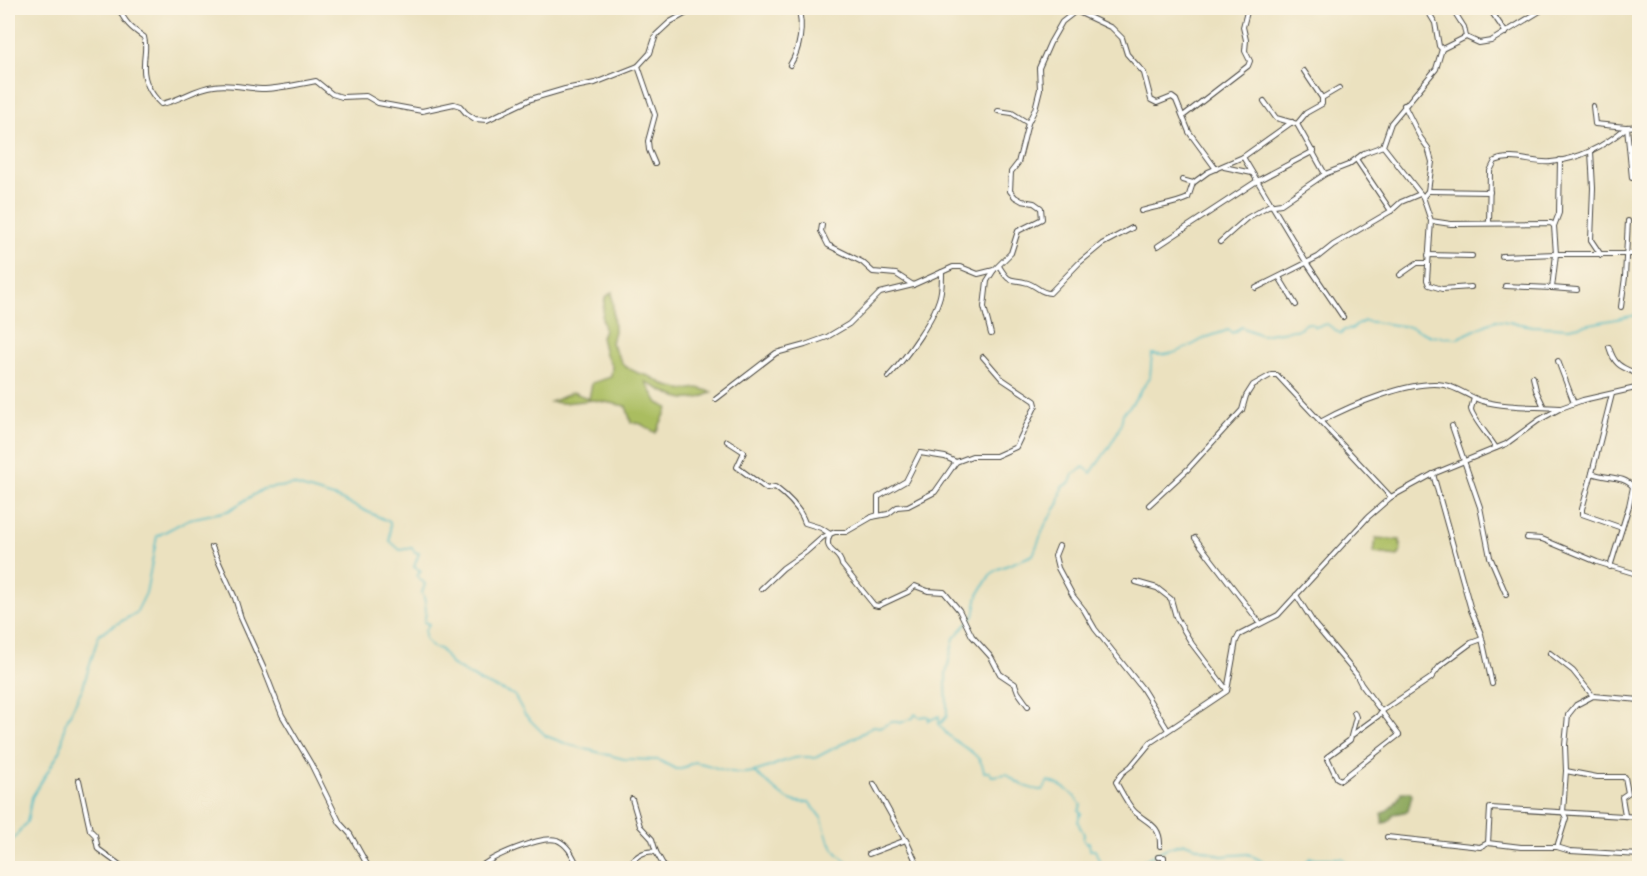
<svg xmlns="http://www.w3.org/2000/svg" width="1647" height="876" font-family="'IM FELL Great Primer',serif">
  <rect width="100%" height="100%" fill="#fcf5e5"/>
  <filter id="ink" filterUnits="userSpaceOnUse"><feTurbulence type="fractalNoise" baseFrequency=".0167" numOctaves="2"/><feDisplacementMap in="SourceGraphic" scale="12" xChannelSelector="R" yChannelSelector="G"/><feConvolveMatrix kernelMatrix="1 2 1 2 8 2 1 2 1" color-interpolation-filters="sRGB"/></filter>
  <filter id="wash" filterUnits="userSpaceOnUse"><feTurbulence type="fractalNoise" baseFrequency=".008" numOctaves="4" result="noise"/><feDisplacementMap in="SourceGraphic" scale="24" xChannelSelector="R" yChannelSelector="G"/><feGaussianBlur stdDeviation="1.35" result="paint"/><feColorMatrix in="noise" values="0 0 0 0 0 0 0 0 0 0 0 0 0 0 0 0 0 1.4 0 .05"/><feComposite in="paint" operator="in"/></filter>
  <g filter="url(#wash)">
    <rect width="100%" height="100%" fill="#ebe1bf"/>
    <g fill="#aabd61" stroke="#6a7446" stroke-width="1.5">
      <path d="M612 292 614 331 611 343 624 366 638 373 649 376 667 386 685 390 698 388 712 392C686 408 669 394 646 382L658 403 668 408 656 433 641 424 631 422 626 406 594 400 563 403 551 402 573 392 589 399 592 383 611 377 612 366 605 354 601 337 604 330 602 317 605 298Z"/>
      <path d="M1376 538 1400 540 1401 551 1398 556 1374 553Z"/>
    </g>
    <path fill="#87a457" stroke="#596841" stroke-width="1.5" d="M1401 792H1410L1412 795 1408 811 1394 814 1388 822 1383 823 1381 814C1391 808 1397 804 1401 792Z"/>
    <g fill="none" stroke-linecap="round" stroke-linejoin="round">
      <g stroke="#4cbac5" stroke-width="1.5">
        <path d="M153 8 157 11 164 8"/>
        <path d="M941 723 947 716 946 674 954 638 974 616 978 595 990 575 998 569 1033 555 1045 525 1059 503 1062 487 1070 483 1073 474 1084 467 1091 473C1103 455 1121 435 1123 413L1131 405 1150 377 1152 354C1171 358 1189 347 1205 338 1212 335 1221 333 1228 330L1233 333 1241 327 1261 335 1300 329 1304 324 1310 323 1315 327 1327 324 1341 334 1344 330 1351 329 1364 321 1411 327 1431 336 1458 338 1496 320 1533 326 1569 328 1637 315"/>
        <path d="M753 772C773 783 782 806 809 802L822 819 828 839 837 853 853 868"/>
        <path d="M8 846 27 822 32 797 61 750 65 724 83 687 99 634 136 613 146 593 157 536 189 519 228 511 263 489 293 485 337 498 390 522V541L400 550 412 548 415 552 419 553 414 567 421 571 417 576 425 584 422 593C426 601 427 615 424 622L429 624 425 630V639L432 647 440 649 451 664 481 682 514 695 525 715 546 736 570 745 624 759 658 760 676 769H681L694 762C710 764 725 773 741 773 767 774 788 752 815 758L865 732 872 726 882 727C888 723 893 720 900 723L913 718 915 714 919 717 927 716 929 717 928 721 939 716V725C943 728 945 733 949 736 962 748 981 752 984 772H989L992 776 1007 774C1016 783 1030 790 1043 790L1048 781C1064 786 1072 792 1081 805L1079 811 1081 814C1074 823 1082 828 1084 835L1083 839 1086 843 1089 842 1090 850H1095L1102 867 1105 868"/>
        <path d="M1129 868 1167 848 1185 843 1221 856 1248 854 1276 868"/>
        <path d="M1302 868 1310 858H1342L1353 868"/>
      </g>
    </g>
  </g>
  <g filter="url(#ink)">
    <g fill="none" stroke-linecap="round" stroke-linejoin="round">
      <g stroke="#484641" stroke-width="6">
        <g id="minor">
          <path d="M119 8C124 22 132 29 144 37 147 48 144 54 144 65 143 80 151 94 161 104 180 101 195 88 214 86 232 83 247 89 265 89 282 88 300 84 316 81L332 94 342 97 366 96 378 103 422 111 454 104 460 106 466 113 475 119 487 120 531 99 565 89 595 83 638 66"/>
          <path d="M1073 8 1076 11 1112 28 1122 38 1127 54 1144 73 1151 100 1157 103 1172 97 1176 100 1189 132 1216 169"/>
          <path d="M1426 8 1435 23 1439 46 1442 49"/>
          <path d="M1452 8 1464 27 1466 37"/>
          <path d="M1489 8 1506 33"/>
          <path d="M1545 8 1491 41 1479 43 1466 37 1442 49 1436 69 1391 123 1383 146 1423 197 1431 221 1451 224 1551 223 1554 226 1556 254H1640"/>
          <path d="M790 65C800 49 804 26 798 8"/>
          <path d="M1304 71 1322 98"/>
          <path d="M1264 101 1276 118 1297 124 1325 174"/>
          <path d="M1404 105 1420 137 1428 148 1432 162 1428 191 1423 197"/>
          <path d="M1593 106 1595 124 1626 127"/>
          <path d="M998 111 1012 113 1028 123"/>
          <path d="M1183 116 1248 66 1250 61 1245 51 1246 40 1243 27 1248 8"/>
          <path d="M1297 124 1306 113 1322 104V98L1339 88"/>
          <path d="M1591 151 1593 188 1591 240 1601 255"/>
          <path d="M1243 157 1306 262 1343 317"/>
          <path d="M1356 159 1391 211"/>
          <path d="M655 164 649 150 648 141 655 115 638 66 650 53 656 35 670 22 696 8"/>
          <path d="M1224 167 1252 173"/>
          <path d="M1632 178 1627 127 1640 126"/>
          <path d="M1182 180 1193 183 1208 172 1243 157 1292 122"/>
          <path d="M1428 191 1490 192"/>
          <path d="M1141 211C1157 206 1173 205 1188 198L1193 183"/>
          <path d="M1431 221 1427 280 1429 285 1442 289 1471 287"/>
          <path d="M1489 223 1490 171 1495 161C1513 153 1533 164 1551 162 1580 159 1606 145 1627 127"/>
          <path d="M822 225 821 231 828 245 862 262 873 272 896 274 913 285"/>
          <path d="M1554 226 1559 213 1560 160"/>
          <path d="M1220 242 1247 218 1268 206 1281 204 1325 174 1348 165 1364 153 1383 146"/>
          <path d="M1158 246 1257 181 1314 151"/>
          <path d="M1428 255 1472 256"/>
          <path d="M1502 256 1556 254 1552 288 1505 286"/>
          <path d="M999 266C1011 286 1010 277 1028 283 1037 286 1040 293 1050 293L1079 263 1102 244 1132 228"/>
          <path d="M1400 275 1417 263H1428"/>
          <path d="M1279 277 1296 305"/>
          <path d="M1256 288 1318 257 1333 245 1391 211 1401 202 1420 194"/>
          <path d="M1552 288 1577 290"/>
          <path d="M1621 307 1625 277 1628 221"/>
          <path d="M991 334 984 307 987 281 994 270 1011 253 1018 231 1042 219 1041 208 1034 203 1022 201 1015 197 1010 191 1011 172 1018 163 1028 123 1035 109 1040 89 1039 68 1050 43 1062 22 1076 11"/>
          <path d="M1609 347C1615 367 1622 367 1640 375"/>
          <path d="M1558 361 1574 403"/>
          <path d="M888 377C905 359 938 315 941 291 942 285 942 278 942 272"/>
          <path d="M1533 377 1536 390 1544 407"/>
          <path d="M1474 398C1473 402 1472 405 1471 409 1471 416 1491 439 1496 448"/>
          <path d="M716 399 776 353 805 345 827 337 849 324 880 293 913 285 953 267H961L978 274 994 270"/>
          <path d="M1322 421C1349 406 1413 379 1444 385 1457 387 1469 397 1482 401 1508 408 1534 406 1560 408"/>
          <path d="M1452 426 1480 507 1490 557 1506 594"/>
          <path d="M727 441 744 452 737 467 767 489 775 487C787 496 800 508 805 523L821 528 830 534C822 553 840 550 842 565L874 605 878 606 908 592 915 586 928 591 944 592 959 610 972 636 991 657 1000 674 1015 684 1018 692 1028 706"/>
          <path d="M1592 473 1582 509V514L1622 528"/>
          <path d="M1433 474 1471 610 1481 634 1492 684"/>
          <path d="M1149 505 1188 469 1242 410 1246 396 1253 385 1271 375H1277L1391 497"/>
          <path d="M872 517 878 515V497L906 481 920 453 945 457 956 462 972 456H996L1016 447 1036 405 1035 401 1002 379 983 357"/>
          <path d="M1195 538 1260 623"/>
          <path d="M1527 538 1542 539 1597 562 1640 575"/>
          <path d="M1059 546 1055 556 1058 568 1073 596 1084 610 1095 629 1142 688 1168 730"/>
          <path d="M212 547 235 598 241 618 264 669 282 715 311 764 340 823 350 834 369 868"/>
          <path d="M1610 567 1629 506 1633 487C1624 475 1605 479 1592 473L1612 394"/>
          <path d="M1136 582 1157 588 1171 599 1176 617 1192 644 1227 690"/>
          <path d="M761 589 783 568 806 552 823 537 835 532H846L872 517 888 514 897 507 908 506 935 492 956 462"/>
          <path d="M1296 595 1315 625 1356 674 1361 684 1399 735 1341 780 1337 778 1327 757 1350 740 1356 717 1354 712"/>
          <path d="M1550 653 1573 671 1593 696"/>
          <path d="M1352 735 1378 716 1382 711 1431 678 1440 666 1471 643 1482 639"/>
          <path d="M1566 771 1597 777H1625L1628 793 1622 797 1625 815"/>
          <path d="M79 780 90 830 95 835 98 849 124 868"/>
          <path d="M874 784 905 840"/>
          <path d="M632 799 640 826 652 839 656 852 665 868"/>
          <path d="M1640 817 1490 808 1488 843 1521 847H1557L1570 851 1640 855"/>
          <path d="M1387 837 1480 847 1488 843"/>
          <path d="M1160 846C1161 825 1147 823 1135 812 1128 805 1121 791 1116 782L1122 773 1131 766 1151 742 1227 691 1236 641 1239 635 1278 615 1368 517 1391 497 1433 474 1506 444 1539 420 1561 408 1583 400 1640 387"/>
          <path d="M1557 847 1566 818 1563 812 1566 771 1565 745 1568 715 1576 705 1593 696 1640 700"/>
          <path d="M869 854 906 840 919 868"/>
          <path d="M1158 857H1164V862L1169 868"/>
          <path d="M479 868C491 857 541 835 557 840 569 845 573 857 579 868"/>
          <path d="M625 868C634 859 642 849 656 852"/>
        </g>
      </g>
      <use href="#minor" stroke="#fff" stroke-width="4"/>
    </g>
  </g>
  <rect width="1647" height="876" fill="none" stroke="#fcf5e5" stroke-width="30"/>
</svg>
